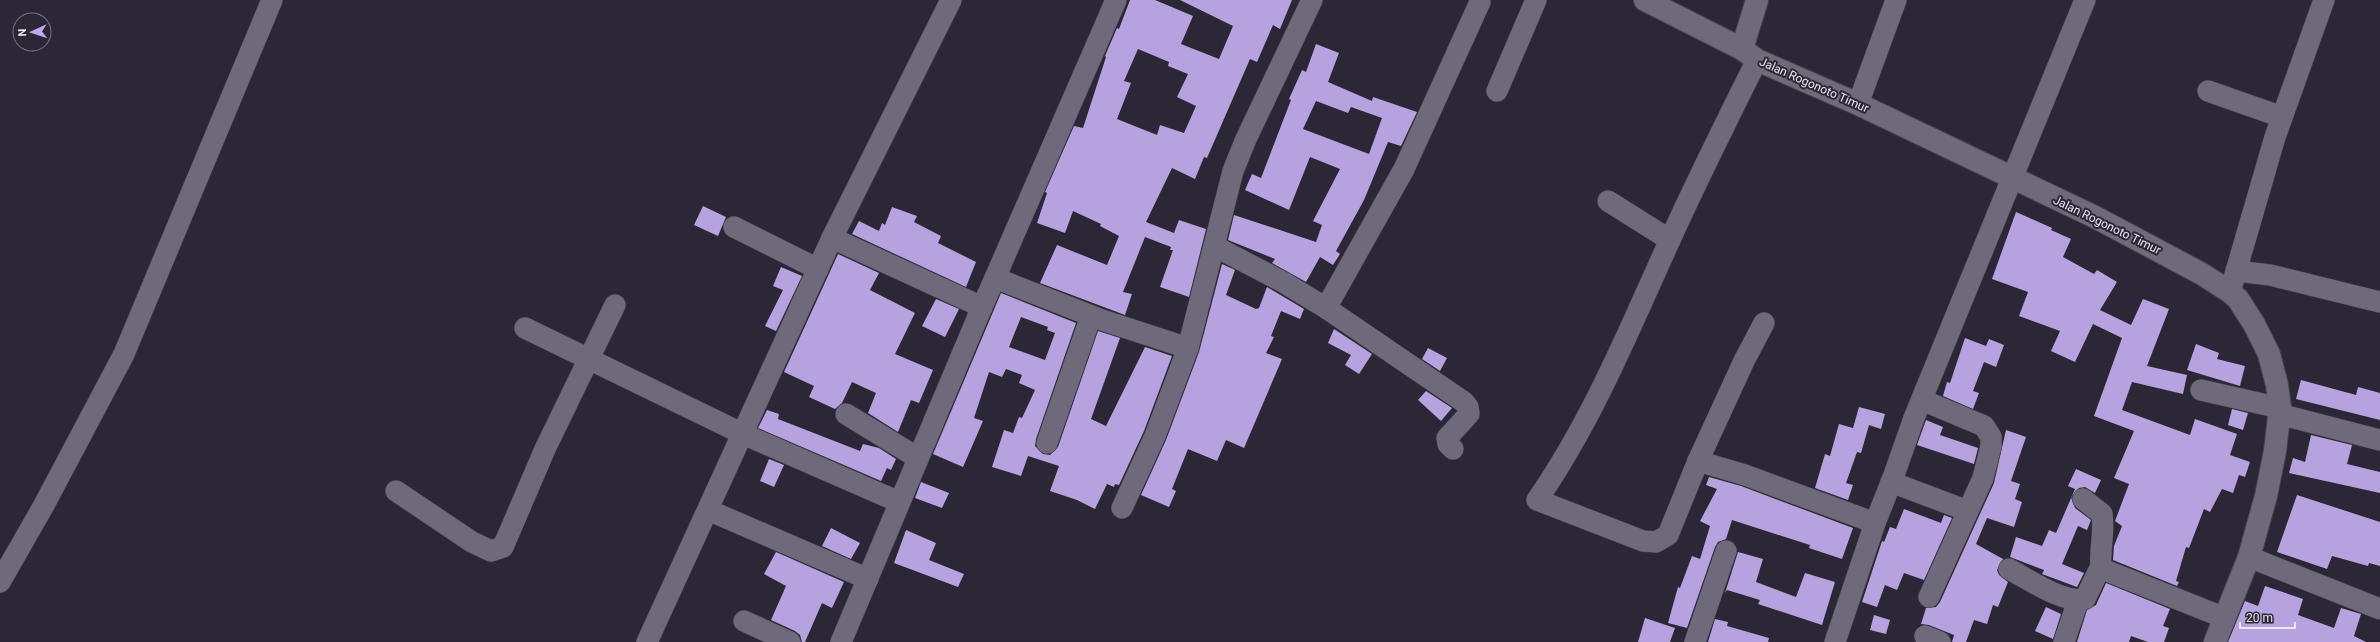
<svg xmlns="http://www.w3.org/2000/svg" width="2380" height="642" font-family="Roboto,sans-serif">
  <rect width="100%" height="100%" fill="#2c2736"/>
  <g fill="#b6a2de" fill-rule="evenodd">
    <path d="M1130 0H1155L1193 16 1181 44 1219 59 1233 26 1180 0H1292L1280 29 1273 25 1257 62 1250 59 1207 158 1204 157 1195 179 1172 168 1146 222 1174 233 1179 220 1206 229 1189 297 1160 287 1173 250H1170L1171 247 1145 237 1123 292 1132 294 1125 315 1040 283 1057 245 1107 265 1119 236 1100 226 1101 224 1073 211 1065 233 1037 223 1047 193 1045 192 1074 126 1083 128 1106 57 1105 56 1117 28 1119 29ZM1138 49 1169 62 1168 66 1188 74 1177 97 1196 106 1184 133 1160 125 1157 135 1117 119 1131 83 1124 81Z"/>
    <path d="M1316 44 1339 53 1328 82 1372 101 1373 97 1417 112 1401 146 1388 142 1364 200 1336 251 1340 254 1333 265 1320 257 1306 282 1272 263 1275 259 1228 240 1234 215 1316 242 1322 225 1313 221 1340 169 1310 157 1289 210 1245 190 1252 174 1261 178 1291 100 1289 99 1302 70 1306 72ZM1316 101 1348 113 1351 107 1382 118 1369 154 1303 129Z"/>
    <path d="M703 206 726 217 718 236 694 225Z"/>
    <path d="M892 207 917 216 914 222 941 236 938 243 976 262 966 287 852 234 859 221 879 231 882 223 885 225Z"/>
    <path d="M2016 212 2052 228 2051 230 2071 239 2063 257 2094 274 2097 270 2117 282 2100 310 2131 325 2143 299 2169 309 2147 366 2187 375 2183 394 2132 382 2122 410 2190 435 2195 419 2237 434 2230 455 2250 462 2245 477 2239 475 2233 493 2222 489 2210 512 2204 509 2189 548 2186 547 2176 581 2179 582 2177 586 2113 560 2114 546 2122 526 2115 521 2129 484 2114 478 2134 431 2094 416 2122 338 2093 324 2075 362 2051 351 2060 331 2019 316 2028 292 1992 279Z"/>
    <path d="M838 254 879 273 870 290 915 313 895 354 933 370 919 403 911 400 898 432 868 413 876 393 852 382 842 403 835 409 809 397 814 386 784 372Z"/>
    <path d="M1222 264 1235 270 1226 295 1256 309 1259 308 1267 287 1304 309 1300 319 1281 311 1271 336 1274 337 1266 353 1282 359 1244 448 1226 440 1217 461 1188 449 1172 489 1176 491 1169 507 1141 495 1166 440 1199 352Z"/>
    <path d="M781 267 802 276 776 331 765 326 783 290 773 286Z"/>
    <path d="M1001 293 1076 323 1036 439 1035 446 1043 454 1050 455 1058 447 1098 331 1120 338 1091 419 1106 426 1145 347 1172 356 1144 431 1119 485 1115 484 1114 487 1107 484 1095 509 1077 500 1050 491 1059 466 1028 456 1021 476 992 467 1004 430 1013 433 1019 417 1022 418 1035 390 1019 383 1022 375 1006 369 1002 377 989 372 974 418 983 421 963 467 933 454ZM1021 317 1048 327 1047 330 1055 333 1045 360 1009 347Z"/>
    <path d="M936 299 959 309 945 337 922 326Z"/>
    <path d="M1334 329 1372 354 1359 374 1345 365 1351 355 1328 343Z"/>
    <path d="M1965 338 1986 346 1989 339 2004 345 1996 367 1984 362 1973 391 1979 393 1973 409 1943 396 1947 382 1950 383Z"/>
    <path d="M2196 344 2219 353 2217 359 2245 366 2240 386 2187 370Z"/>
    <path d="M1428 348 1447 358 1440 371 1422 359Z"/>
    <path d="M2301 380 2356 395 2358 387 2380 393V420L2296 399Z"/>
    <path d="M1426 391 1452 408 1441 421 1418 400Z"/>
    <path d="M1859 407 1885 414 1881 429 1869 425 1861 453 1857 452 1846 483 1853 485 1848 500 1815 488 1825 454 1830 456 1839 424 1853 428Z"/>
    <path d="M2232 409 2248 413 2243 430 2228 425Z"/>
    <path d="M767 410 779 414 778 419 860 451 863 444 879 448 896 459 891 470 887 468 881 481 758 428Z"/>
    <path d="M1926 420 1943 427 1940 435 1978 448 1974 464 1917 445Z"/>
    <path d="M2006 430 2026 437 2011 481 2020 484 2015 499 2022 502 2014 527 1987 518 1976 544 2003 559 1997 570 1999 575 2008 582 1998 607 1993 605 1987 624 1974 620 1966 642H1952L1954 635 1929 625 1921 624 1926 608 1936 607 1940 602 1994 483Z"/>
    <path d="M2311 435 2352 445 2347 464 2380 472V493L2289 473 2293 458 2305 462Z"/>
    <path d="M769 459 784 465 774 487 760 481Z"/>
    <path d="M2076 469 2101 480 2095 493 2085 487 2079 488 2071 497 2075 508 2091 520 2087 530 2078 526 2062 564 2084 573 2077 587 2042 574 2044 570 2010 557 2016 537 2042 546 2049 530 2056 533 2075 489 2068 486Z"/>
    <path d="M1709 477 1741 486 1853 528 1842 559 1809 548 1810 545 1732 520 1726 539 1718 542 1715 547 1687 628 1668 623 1678 587 1680 588 1692 556 1700 559 1710 526 1700 521 1717 489 1706 485Z"/>
    <path d="M921 482 949 493 942 508 915 498Z"/>
    <path d="M2297 495 2380 522V566L2369 563 2368 566 2332 556 2327 569 2277 552Z"/>
    <path d="M1904 509 1941 523 1944 515 1952 518 1924 580 1904 573 1897 590 1885 585 1877 607 1862 602 1882 541 1884 542 1890 527 1896 529Z"/>
    <path d="M831 528 860 543 851 559 822 546Z"/>
    <path d="M906 530 936 543 929 560 964 574 958 587 894 563Z"/>
    <path d="M776 552 844 582 832 608 822 603 805 642H802L800 635 795 631 771 620 786 586 764 574Z"/>
    <path d="M1738 552 1763 559 1756 582 1796 597 1805 573 1835 582 1822 625 1758 604 1760 600 1727 590 1725 593Z"/>
    <path d="M2106 583 2170 609 2163 626 2169 628 2164 642H2148L2131 636 2129 642H2077L2087 610 2096 605Z"/>
    <path d="M2265 586 2303 599 2298 615 2334 628 2341 608 2361 614 2354 636 2366 642H2228L2245 601 2258 606Z"/>
    <path d="M2046 607 2061 614 2053 639 2035 631Z"/>
    <path d="M1874 615 1890 620 1886 634 1870 630Z"/>
    <path d="M1645 618 1675 628 1670 642H1638Z"/>
    <path d="M1715 619 1728 622 1727 626 1769 638 1768 642H1708Z"/>
  </g>
  <g fill="none" stroke-linecap="round" stroke-linejoin="round">
    <g stroke="#474450" stroke-width="22">
      <g id="minor">
        <path d="M1497 91 1536 0"/>
        <path d="M2208 91 2282 117"/>
        <path d="M1858 104 1896 0"/>
        <path d="M1608 201 1670 240"/>
        <path d="M734 227 818 269"/>
        <path d="M832 238 982 307 995 278 1102 320 1188 348"/>
        <path d="M1216 247 1283 282 1326 308 1464 402 1468 407 1469 414 1447 438 1448 444 1453 449"/>
        <path d="M2236 271 2270 275 2380 302"/>
        <path d="M995 278 1116 0"/>
        <path d="M2230 292 2275 137 2324 0"/>
        <path d="M1326 308 1404 169 1480 2"/>
        <path d="M1764 323 1744 361 1698 461 1745 475 1875 523"/>
        <path d="M525 328 743 434 899 502"/>
        <path d="M2201 390 2280 408"/>
        <path d="M1922 400 1984 426 1991 437V446L1983 478 1929 597"/>
        <path d="M846 414 918 458"/>
        <path d="M2279 414 2380 440"/>
        <path d="M1047 443 1091 316"/>
        <path d="M1698 461 1668 535 1656 542 1643 541 1537 500C1592 421 1629 330 1669 242 1697 180 1727 120 1757 60"/>
        <path d="M1891 482 1968 511"/>
        <path d="M396 491 472 542 491 551 503 547 545 449 615 305"/>
        <path d="M2083 499 2102 514C2105 532 2099 551 2101 569"/>
        <path d="M1122 508 1155 436 1188 348 1233 171 1246 139 1312 0"/>
        <path d="M708 510 868 579"/>
        <path d="M2249 557 2380 609"/>
        <path d="M2009 569C2028 579 2064 604 2085 599L2098 572 2102 569 2225 618"/>
        <path d="M0 582 44 505 124 354 272 0"/>
        <path d="M744 621 790 642"/>
        <path d="M1925 636 1940 642"/>
        <path d="M647 642 832 238 951 0"/>
        <path d="M841 642 982 307"/>
        <path d="M1695 642 1726 551"/>
        <path d="M1835 642 1875 523 1894 475 1914 418 2085 0"/>
        <path d="M2064 642 2078 601"/>
      </g>
    </g>
    <g stroke="#474450" stroke-width="24">
      <g id="tertiary">
        <path d="M1645 0 1742 49 1757 60 1858 104 2095 217 2202 274 2230 292 2238 299 2254 324 2269 354 2277 385 2280 408 2275 451 2266 496 2249 557 2215 642"/>
        <path d="M1742 49 1757 0"/>
      </g>
    </g>
    <use href="#minor" stroke="#6f6a7b" stroke-width="21"/>
    <use href="#tertiary" stroke="#6f6a7b" stroke-width="22"/>
  </g>
  <g text-anchor="middle" stroke-width="4" stroke-linejoin="round" paint-order="stroke">
    <g font-size="12" fill="#eae7f1" stroke="#2c2736">
      <text transform="translate(1814 85) rotate(24)" y="4">Jalan Rogonoto Timur</text>
      <text transform="translate(2107 225) rotate(26)" y="4">Jalan Rogonoto Timur</text>
    </g>
  </g>
  <g transform="translate(32 32) rotate(267)"><circle r="19" fill="#2c2736" stroke="#787481"/>
  <path d="M0-3L7 15L0 10L-7 15Z" fill="#c1a8f3"/>
  <text y="-6" font-size="11" font-weight="bold" text-anchor="middle" fill="#eae7f1">N</text>
  </g>
  <path d="M2240 622v6h55v-6" fill="none" stroke="#eae7f1" stroke-width="2"/>
  <text x="2246" y="622" font-size="12" fill="#eae7f1" stroke="#2c2736" stroke-width="3" paint-order="stroke">20 m</text>
</svg>
